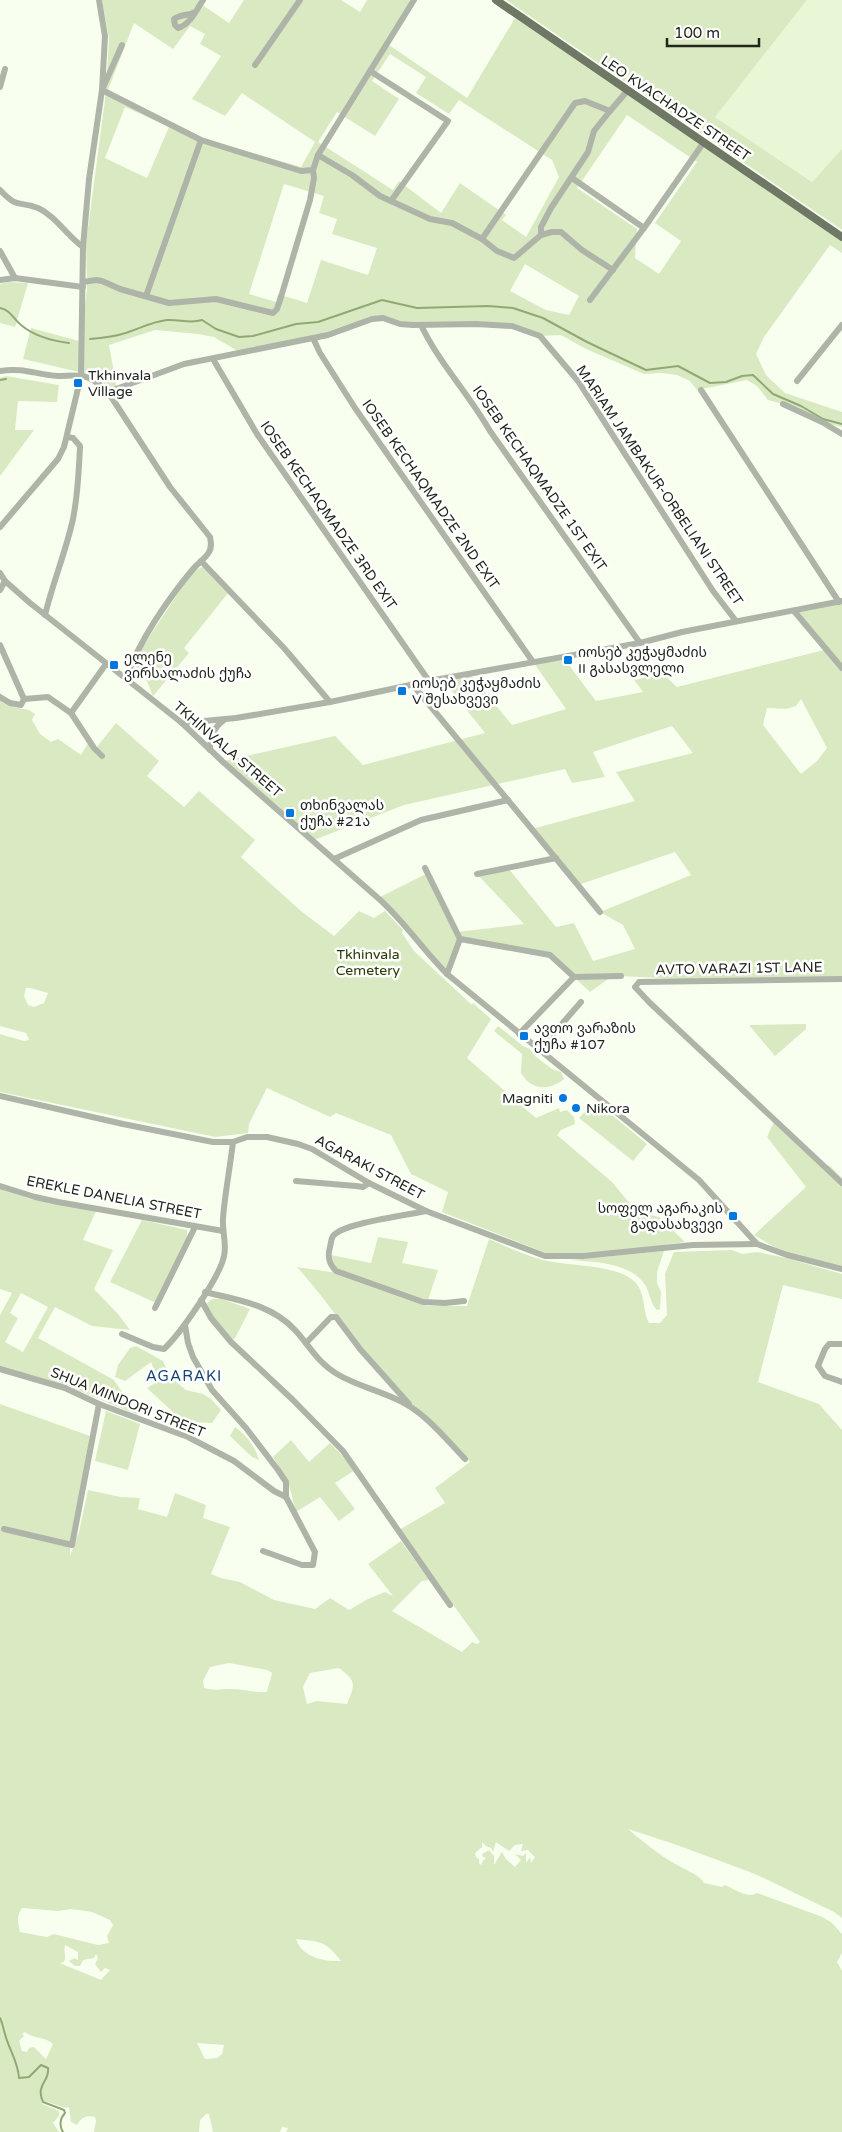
<svg xmlns="http://www.w3.org/2000/svg" width="842" height="2132" font-family="'Varela Round','Noto Sans Georgian',sans-serif">
  <rect width="100%" height="100%" fill="#f8ffef"/>
  <path fill="#e8f7d5" d="M807 0H842V149L812 182 715 117Z"/>
  <g fill="#d9eac2" fill-rule="evenodd">
    <path d="M102 0H199L198 2 229 23 244 0H341L360 12 367 0H413L386 43 467 98 515 18 842 240V253L830 245 764 337 756 354 766 375 785 393 842 412V427L822 422 783 404 768 400 757 386 747 380 697 390 690 381 677 375 662 373 644 374 586 349 561 335 540 336 512 326 413 325 383 318 342 331 241 353 214 337 198 334 155 330 109 345 117 389 108 392 81 376 82 331 87 289 86 243 106 92 109 38ZM134 23 173 49 190 26 205 34 200 44 221 56 192 99 225 116 242 93 315 142 301 167 204 139 108 90ZM390 54 426 77 416 93 449 114 459 100 552 160 559 177 526 237 502 220 506 215 460 183 441 213 399 181 393 190 318 142 337 112 375 136 399 99 372 81ZM125 107 169 127 147 178 105 158ZM627 115 697 162 655 223 681 241 659 274 635 258 637 229 577 188ZM284 184 324 196 319 213 337 219 332 234 377 248 368 275 321 260 307 303 278 294 276 302 249 294ZM525 264 579 296 569 315 546 310 510 291Z"/>
    <path d="M506 0H807L715 117 812 182 842 149V230Z"/>
    <path d="M8 282 28 283 15 327 0 323V284Z"/>
    <path d="M31 328 79 341V372L23 359Z"/>
    <path d="M6 376 59 385 57 402 18 401 15 430H34L0 476V378Z"/>
    <path d="M202 567 206 568 229 592 184 648 189 653 153 696 147 681 135 672 134 660 192 572Z"/>
    <path d="M842 601V979H683L618 976 611 977 590 992 550 955 460 939 447 974 378 898 428 873 457 932 524 924 477 874 508 868 556 927 574 923 593 961 635 949 623 925 600 912 691 875 675 852 578 885 532 829 635 801 616 772 693 753 672 726 593 752 605 777 572 783 565 769 404 805 314 840 224 761 335 736 363 765 485 733 442 679 470 674 512 725 566 709 533 662 562 656 596 701 643 692 634 680 663 674 677 687 824 650 794 611ZM801 699 827 748 817 761 801 774 763 725 767 708 786 709 796 706Z"/>
    <path d="M0 699 13 707 29 710 35 714 32 720 40 734 51 742 58 739 81 755 88 743 96 748 116 723 159 761 147 776 184 807 199 791 255 840 241 857 301 911 334 936 359 911 374 918 385 911 403 930 402 933 414 951 472 1005 473 1003 491 1019 467 1058 536 1118 559 1108 560 1112 567 1110 574 1117 575 1124 561 1130 557 1135 612 1182 636 1211 659 1217 685 1242 644 1248 560 1255 546 1253 442 1212 448 1192 411 1174 391 1135 336 1113 330 1117 267 1088 249 1124 248 1133 215 1137 0 1092V1034L24 1041 29 1040 26 1033 0 1026ZM26 988H30L48 993 44 1003 34 1007 28 1005 24 996Z"/>
    <path d="M806 1024V1029L775 1056 749 1025Z"/>
    <path d="M498 1026 523 1046 530 1049 535 1056 552 1069 561 1072 564 1079C549 1091 532 1091 521 1073L522 1054 494 1031Z"/>
    <path d="M595 1101 647 1144 633 1161 579 1118Z"/>
    <path d="M775 1119 821 1164 830 1166 842 1178V1269L787 1255 754 1235 806 1187 767 1137Z"/>
    <path d="M0 1189 30 1199 96 1211 83 1240 113 1250 94 1289 118 1314 130 1330 92 1326 55 1307 38 1338 114 1380 138 1415 65 1385 0 1367V1315L12 1293 0 1289ZM21 1293 48 1307 23 1352 5 1342 18 1318 10 1313Z"/>
    <path d="M142 1220 187 1230V1239L156 1303 110 1282Z"/>
    <path d="M378 1237 408 1242 402 1263 438 1270 426 1306H467L489 1239C505 1246 522 1254 539 1259 565 1267 618 1263 636 1283 646 1295 642 1310 649 1323H660L667 1315 665 1274 674 1252 732 1250 742 1254 757 1252 786 1258 842 1274V1299L783 1285 758 1382 819 1404 842 1430V1918L834 1912 755 1874 677 1845 628 1829C647 1845 664 1859 685 1869 692 1873 700 1876 704 1883L722 1887 725 1885C734 1889 748 1899 757 1893L820 1916 831 1922 842 1934V1953L837 1962 842 1971V2132H286L288 2128 282 2127 280 2132H213L209 2114H206L200 2120 199 2132H94L96 2121 95 2117C86 2115 82 2117 77 2125L71 2122 69 2107 66 2108C57 2105 50 2103 41 2100L42 2104 59 2111V2116L53 2123 59 2132H0V1404L90 1436 70 1547V1556L79 1532 88 1490 121 1497 140 1498 138 1509 167 1517 175 1493 206 1505 203 1518 230 1527 211 1574 221 1578 240 1582 274 1600 315 1609 330 1598 349 1610 368 1599 385 1592 393 1596 368 1564 401 1541 429 1580 422 1581 392 1611 462 1652 472 1642 477 1644 480 1642 399 1530 445 1503 435 1488 470 1462C429 1422 390 1383 355 1339 335 1315 318 1290 297 1267L337 1273 332 1263 331 1255 371 1263ZM229 1663 267 1670 272 1673 267 1692C255 1693 244 1689 231 1689 220 1689 216 1691 204 1688L203 1681 210 1667ZM339 1668C357 1682 355 1684 347 1704L317 1701 307 1704 303 1687 310 1673ZM482 1842 486 1846 491 1848 493 1852 496 1842 509 1851 515 1845 523 1844 521 1851 528 1850 535 1857 531 1863 530 1857 527 1862 526 1861V1853L523 1856 515 1854 521 1860 515 1867 506 1859 502 1852 494 1865V1856L489 1850 482 1854 483 1857 486 1858 482 1862V1865L479 1863V1859L476 1857 475 1853 482 1847ZM22 1908 58 1911 71 1909 92 1912 110 1920 113 1925 107 1936 109 1943 98 1945 54 1934 47 1937 20 1932C18 1923 16 1916 22 1908ZM296 1939C320 1942 325 1940 341 1961 324 1962 302 1957 296 1939ZM65 1945 78 1952V1960L74 1958 69 1961 75 1966H80L83 1960 94 1958 96 1954 98 1958 95 1964 101 1972 105 1968 110 1970 101 1980 62 1964 60 1963 64 1962C67 1955 63 1951 65 1945ZM25 2032C33 2039 44 2036 53 2044L46 2059 34 2047 29 2048 27 2052 22 2051 19 2041 24 2036 23 2034 19 2036ZM197 2043 224 2045 222 2054 217 2058 205 2059Z"/>
    <path d="M664 1251 657 1272V1283L661 1292 660 1309 657 1310C649 1302 650 1290 643 1282 626 1262 594 1262 570 1260Z"/>
    <path d="M212 1299H222L250 1309 234 1340 215 1322 206 1304Z"/>
    <path d="M136 1346 163 1361 170 1377 186 1390 203 1394 211 1399 221 1410 212 1423 191 1422 175 1414 147 1388 155 1383 156 1375 151 1362 125 1381 115 1377 118 1365 130 1348Z"/>
    <path d="M106 1411 140 1424 128 1470 95 1461Z"/>
    <path d="M235 1427C246 1435 255 1446 259 1460L252 1457 230 1436Z"/>
    <path d="M291 1440 309 1462 330 1443 355 1470 335 1483 355 1509 339 1521 320 1497 296 1512 288 1481 273 1457Z"/>
  </g>
  <g fill="none" stroke-linecap="round" stroke-linejoin="round">
    <g stroke="#92a874" stroke-width="2">
      <path d="M0 308C11 310 13 319 21 325 34 336 53 341 69 343"/>
      <path d="M90 339C101 338 112 337 122 334 137 330 150 322 167 320 179 319 190 324 202 320L216 329 239 337 253 336 296 324 318 322 382 300 417 308 488 306 513 308 543 318 587 342 646 370 678 366 710 383 726 382 742 376 753 375 773 394 801 406 823 419 842 424"/>
      <path d="M0 380 6 379"/>
      <path d="M0 2018C3 2024 3 2028 5 2034 9 2050 18 2061 19 2078L29 2077 41 2065 48 2068C50 2082 35 2084 43 2102L64 2110 65 2113C60 2118 59 2126 63 2132"/>
    </g>
    <g stroke="#afb4a8" stroke-width="6">
      <path d="M195 12C188 16 180 14 174 19L175 25 178 28C190 25 197 9 203 0"/>
      <path d="M122 45 102 90 201 140 301 171 313 170 318 155 352 175 380 196 430 219 452 223 482 239 497 251 514 258 541 235 552 232H561L582 250 613 270"/>
      <path d="M255 65 300 0"/>
      <path d="M370 71 448 121 391 201"/>
      <path d="M0 87 5 69"/>
      <path d="M318 155 414 0"/>
      <path d="M572 178 644 228"/>
      <path d="M0 190C19 210 18 200 38 208 56 216 67 236 83 247"/>
      <path d="M541 235V227L551 208 588 152 594 131 610 111"/>
      <path d="M482 239 575 103 585 101 610 111 628 90"/>
      <path d="M0 251 15 278"/>
      <path d="M0 280 15 278 83 287"/>
      <path d="M83 282 96 280 102 281 120 289 169 303 216 299 273 313 277 309 281 297 310 200 314 178 313 170"/>
      <path d="M146 296 201 140"/>
      <path d="M590 300 644 228 704 142"/>
      <path d="M421 325C439 363 469 394 490 431L640 643"/>
      <path d="M313 338 320 353 355 408 533 662"/>
      <path d="M213 359 257 434 429 681"/>
      <path d="M0 371C24 367 37 375 58 376 69 376 79 374 89 378 96 381 102 387 108 392L170 487 210 537C211 543 212 547 209 552 205 559 198 563 193 569 168 599 138 642 126 679"/>
      <path d="M797 381 842 325"/>
      <path d="M701 390 839 602"/>
      <path d="M108 392 184 364 328 335 372 319 383 318 400 324 413 325 476 324 512 326 540 336 578 381 713 591 736 621"/>
      <path d="M783 404 822 422 842 434"/>
      <path d="M0 527 58 459 64 447 81 376 83 247 89 179 102 90 105 36 99 0"/>
      <path d="M201 561 284 648 330 702"/>
      <path d="M0 573 5 581 30 603 182 723 223 762 378 898C404 921 423 950 447 974L699 1180 757 1244 787 1255 842 1269"/>
      <path d="M0 590 5 581"/>
      <path d="M794 611 842 668"/>
      <path d="M45 615C53 582 66 551 73 519 78 494 79 470 80 446L73 438 67 437"/>
      <path d="M0 645 24 699"/>
      <path d="M413 685 600 912"/>
      <path d="M0 697 10 703 21 705 24 699"/>
      <path d="M24 699 48 697 71 713 94 748 102 756"/>
      <path d="M71 713 106 664"/>
      <path d="M182 723 236 718 330 702 429 681 640 643 682 632 842 601"/>
      <path d="M210 750C210 738 214 727 224 720"/>
      <path d="M334 859 421 820 508 800"/>
      <path d="M425 868 460 939 447 974"/>
      <path d="M477 874 556 858"/>
      <path d="M460 939 550 955 574 977"/>
      <path d="M842 979 639 982 635 987 650 1003 842 1183"/>
      <path d="M519 1034 574 977 621 976"/>
      <path d="M540 1049 581 1002"/>
      <path d="M0 1096 123 1124 213 1142H233L247 1137H267L298 1144 312 1149 369 1183 426 1211 545 1256H583L693 1245 757 1244"/>
      <path d="M296 1181 356 1186 363 1187 369 1183"/>
      <path d="M0 1186 35 1197 58 1202 223 1231"/>
      <path d="M426 1211C408 1215 343 1223 333 1236 331 1239 331 1243 330 1247 327 1257 329 1264 336 1271L423 1302 445 1303 464 1301"/>
      <path d="M205 1292C237 1300 271 1304 295 1330 309 1345 318 1363 337 1374 355 1385 377 1390 396 1399 424 1411 445 1438 465 1459"/>
      <path d="M201 1300 211 1318 231 1342 293 1400 343 1451 450 1605"/>
      <path d="M155 1308 195 1227"/>
      <path d="M122 1334 153 1347 164 1349C180 1334 220 1277 224 1256 227 1244 222 1231 223 1218 225 1193 230 1168 233 1142"/>
      <path d="M306 1343 331 1317H336L360 1349 409 1404"/>
      <path d="M842 1344H829L825 1349 818 1366 825 1376 842 1382"/>
      <path d="M0 1369 65 1388 99 1404 188 1437 234 1461 274 1491 286 1497V1482L278 1470 246 1428 212 1390 193 1357 188 1343 185 1325"/>
      <path d="M4 1529 72 1545 99 1404"/>
      <path d="M263 1551 302 1565H313L315 1552 286 1497"/>
    </g>
    <path stroke="#6f7864" stroke-width="8" d="M496 0 842 237"/>
  </g>
  <g fill="#0078de" stroke="#fff" stroke-width="2">
    <rect x="73" y="378" width="10" height="10" rx="2.5"/>
    <rect x="563" y="655" width="10" height="10" rx="2.5"/>
    <rect x="109" y="660" width="10" height="10" rx="2.5"/>
    <rect x="397" y="686" width="10" height="10" rx="2.5"/>
    <rect x="285" y="808" width="10" height="10" rx="2.5"/>
    <rect x="519" y="1031" width="10" height="10" rx="2.5"/>
    <circle cx="563" cy="1098" r="5"/>
    <circle cx="576" cy="1108" r="5"/>
    <rect x="728" y="1211" width="10" height="10" rx="2.5"/>
  </g>
  <g text-anchor="middle" stroke-width="5" stroke-linejoin="round" paint-order="stroke">
    <g font-size="14" fill="#21251c" stroke="#fff">
      <text transform="translate(676 108) rotate(34)" y="5">LEO KVACHADZE STREET</text>
      <text transform="translate(540 478) rotate(55)" y="5">IOSEB KECHAQMADZE 1ST EXIT</text>
      <text transform="translate(660 485) rotate(56)" y="5">MARIAM JAMBAKUR-ORBELIANI STREET</text>
      <text transform="translate(431 494) rotate(55)" y="5">IOSEB KECHAQMADZE 2ND EXIT</text>
      <text transform="translate(329 515) rotate(55)" y="5">IOSEB KECHAQMADZE 3RD EXIT</text>
      <text transform="translate(228 749) rotate(41)" y="5">TKHINVALA STREET</text>
      <text transform="translate(739 968) rotate(-1)" y="5">AVTO VARAZI 1ST LANE</text>
      <text transform="translate(370 1167) rotate(28)" y="5">AGARAKI STREET</text>
      <text transform="translate(114 1197) rotate(11)" y="5">EREKLE DANELIA STREET</text>
      <text transform="translate(128 1402) rotate(22)" y="5">SHUA MINDORI STREET</text>
    </g>
    <g font-size="14" fill="#21251c" stroke="#fff" text-anchor="start">
      <text x="88" y="380">Tkhinvala<tspan x="88" dy="16">Village</tspan></text>
      <text x="578" y="657">იოსებ კეჭაყმაძის<tspan x="578" dy="16">II გასასვლელი</tspan></text>
      <text x="124" y="662">ელენე<tspan x="124" dy="16">ვირსალაძის ქუჩა</tspan></text>
      <text x="412" y="688">იოსებ კეჭაყმაძის<tspan x="412" dy="16">V შესახვევი</tspan></text>
      <text x="300" y="810">თხინვალას<tspan x="300" dy="16">ქუჩა #21ა</tspan></text>
      <text x="534" y="1033">ავთო ვარაზის<tspan x="534" dy="16">ქუჩა #107</tspan></text>
      <text x="553" y="1103" text-anchor="end">Magniti</text>
      <text x="586" y="1113">Nikora</text>
      <text x="723" y="1213" text-anchor="end">სოფელ აგარაკის<tspan x="723" dy="16">გადასახვევი</tspan></text>
    </g>
    <g font-size="14" fill="#283b00" stroke="#fff">
      <text x="368" y="959">Tkhinvala<tspan x="368" dy="16">Cemetery</tspan></text>
    </g>
    <g font-size="15" letter-spacing="1" fill="#124275" stroke="#fff">
      <text x="184" y="1381">AGARAKI</text>
    </g>
  </g>
  <path d="M667 38v8h92v-8" fill="none" stroke="#21251c" stroke-width="2.5"/>
  <text x="674" y="38" font-size="15" fill="#21251c" stroke="#ffffff" stroke-width="4" paint-order="stroke">100 m</text>
</svg>
